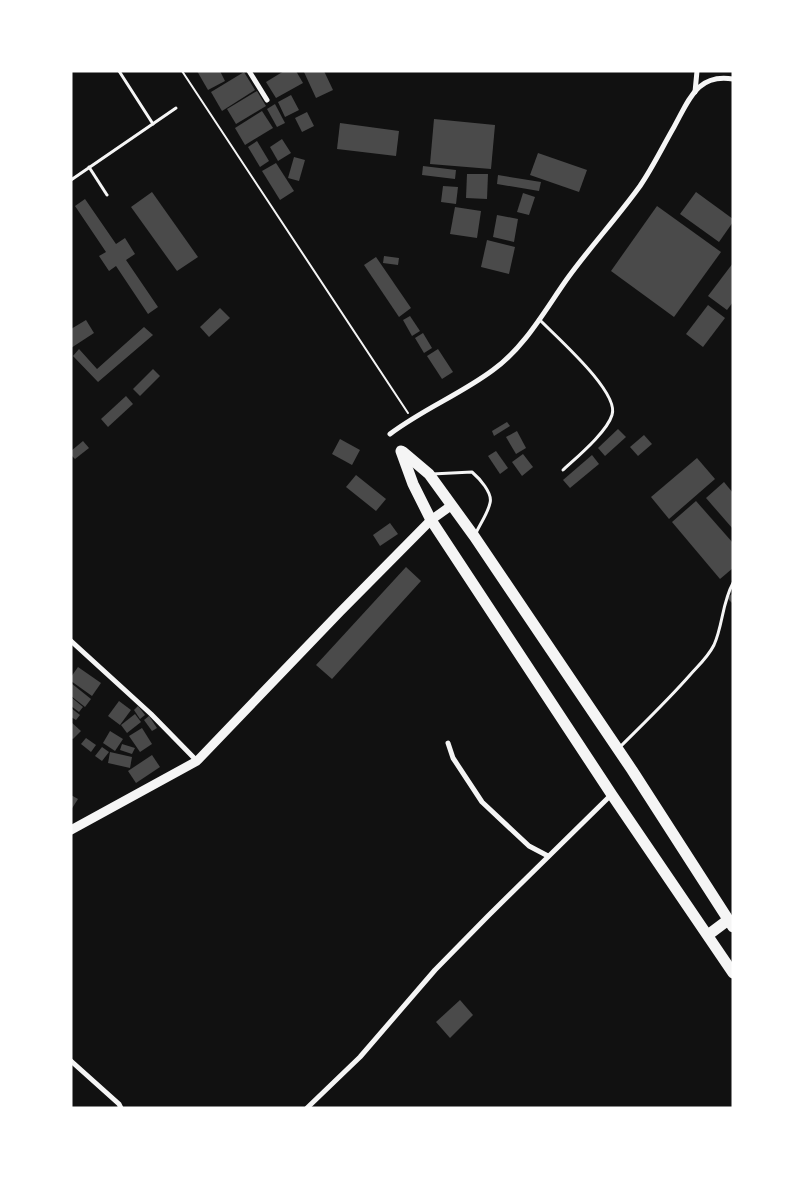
<svg xmlns="http://www.w3.org/2000/svg" width="804" height="1179" font-family="Cabin,sans-serif">
  <rect width="100%" height="100%" fill="#111"/>
  <g fill="#4a4a4a">
    <path d="M197 71H220L225 81 208 90Z"/>
    <path d="M284 71H296L303 83 276 98 266 82Z"/>
    <path d="M305 71H324L333 90 316 98 304 72Z"/>
    <path d="M244 72 255 90 222 111 211 92Z"/>
    <path d="M257 91 266 106 236 124 227 109Z"/>
    <path d="M291 95 299 110 285 117 278 102Z"/>
    <path d="M275 104 285 123 277 127 267 109Z"/>
    <path d="M262 111 273 128 245 145 235 128Z"/>
    <path d="M307 112 314 126 302 132 295 118Z"/>
    <path d="M434 119 495 125 491 169 430 164Z"/>
    <path d="M340 123 399 131 396 156 337 149Z"/>
    <path d="M282 139 291 153 278 161 270 147Z"/>
    <path d="M257 141 269 161 260 167 248 147Z"/>
    <path d="M538 153 587 170 579 192 530 175Z"/>
    <path d="M294 157 305 160 299 181 288 178Z"/>
    <path d="M276 163 294 191 280 200 262 171Z"/>
    <path d="M423 166 456 170 455 179 422 175Z"/>
    <path d="M467 174H488L487 199 466 198Z"/>
    <path d="M498 175 541 182 539 191 497 184Z"/>
    <path d="M443 186 458 187 456 204 441 202Z"/>
    <path d="M152 192 198 257 177 271 131 207Z"/>
    <path d="M696 192 733 219V222L719 242 680 214Z"/>
    <path d="M523 193 535 197 529 215 517 212Z"/>
    <path d="M85 199 116 244 125 238 135 254 126 260 158 307 148 314 116 266 109 271 99 256 106 252 75 206Z"/>
    <path d="M657 206 721 252 674 317 611 271Z"/>
    <path d="M455 207 481 211 477 238 450 234Z"/>
    <path d="M497 215 518 219 514 242 493 237Z"/>
    <path d="M487 240 515 247 509 274 481 267Z"/>
    <path d="M384 256 399 258 398 265 383 263Z"/>
    <path d="M376 257 411 308 399 317 364 265Z"/>
    <path d="M733 263V302L727 310 708 296Z"/>
    <path d="M708 305 725 318 703 347 686 334Z"/>
    <path d="M220 308 230 318 209 337 200 327Z"/>
    <path d="M410 316 420 331 412 336 403 320Z"/>
    <path d="M86 320 94 333 71 348V329Z"/>
    <path d="M144 327 153 335 98 382 73 356 79 349 97 369Z"/>
    <path d="M423 333 432 348 424 353 415 338Z"/>
    <path d="M438 349 453 372 442 379 427 356Z"/>
    <path d="M153 369 160 376 140 396 133 389Z"/>
    <path d="M126 396 133 404 108 427 101 419Z"/>
    <path d="M507 422 510 426 494 436 492 431Z"/>
    <path d="M618 429 626 437 605 456 598 448Z"/>
    <path d="M517 431 526 448 516 454 506 437Z"/>
    <path d="M644 435 652 444 638 456 630 447Z"/>
    <path d="M340 439 360 450 352 465 332 454Z"/>
    <path d="M83 441 89 448 75 459 71 455V451Z"/>
    <path d="M496 451 508 468 500 474 488 456Z"/>
    <path d="M523 454 533 467 522 476 512 462Z"/>
    <path d="M592 455 599 464 570 488 563 480Z"/>
    <path d="M697 458 715 479 669 519 651 497Z"/>
    <path d="M356 475 386 499 376 511 346 487Z"/>
    <path d="M724 482 733 493V529L706 498Z"/>
    <path d="M696 501 733 543V568L720 579 672 522Z"/>
    <path d="M390 523 398 534 380 546 373 535Z"/>
    <path d="M406 567 421 581 332 679 316 665Z"/>
    <path d="M733 593V604L727 598Z"/>
    <path d="M78 667 101 683 92 696 71 681V677Z"/>
    <path d="M71 683 91 699 85 707 71 696Z"/>
    <path d="M71 697 83 707 79 712 71 706Z"/>
    <path d="M119 701 131 710 120 725 108 716Z"/>
    <path d="M138 706 145 715 140 719 134 710Z"/>
    <path d="M71 708 80 715 76 720 71 717Z"/>
    <path d="M135 714 141 722 127 733 121 725Z"/>
    <path d="M149 716 157 728 152 731 144 720Z"/>
    <path d="M71 722 81 731 73 739 71 738Z"/>
    <path d="M142 728 152 744 140 752 129 736Z"/>
    <path d="M110 731 123 739 115 751 103 743Z"/>
    <path d="M86 738 96 745 91 752 81 744Z"/>
    <path d="M122 744 135 748 132 754 120 750Z"/>
    <path d="M102 747 109 752 102 761 95 756Z"/>
    <path d="M110 752 132 757 130 768 108 763Z"/>
    <path d="M152 755 160 767 136 783 128 771Z"/>
    <path d="M71 795 78 799 71 810Z"/>
    <path d="M460 1000 473 1015 450 1038 436 1022Z"/>
  </g>
  <g fill="none" stroke-linecap="round" stroke-linejoin="round">
    <path stroke="#f5f5f5" stroke-width="2" d="M182 71 408 413"/>
    <g stroke="#f5f5f5" stroke-width="3">
      <path d="M119 71 153 124"/>
      <path d="M89 167 107 195"/>
      <path d="M71 180 176 108"/>
      <path d="M539 319C555 336 620 392 612 415 607 432 577 457 563 470"/>
      <path d="M432 474 472 472C479 478 493 493 490 503 488 513 480 524 476 533"/>
      <path d="M620 747C644 723 668 700 690 675 698 666 708 657 714 645 723 625 722 603 733 583"/>
    </g>
    <g stroke="#f5f5f5" stroke-width="5">
      <path d="M249 71 267 100"/>
      <path d="M695 92 697 71"/>
      <path d="M390 434C423 409 461 394 493 370 525 347 545 310 567 279 590 247 617 218 640 186 653 167 663 146 674 127 689 100 697 73 733 79"/>
      <path d="M71 641 151 714 197 761"/>
      <path d="M448 743 453 758 482 802 529 846 548 856"/>
      <path d="M71 1061 119 1104 121 1108"/>
      <path d="M307 1108 360 1057 435 970 488 916 611 795"/>
    </g>
    <path stroke="#f5f5f5" stroke-width="9" d="M71 830 197 761 340 612 431 520 452 505"/>
    <g stroke="#f5f5f5" stroke-width="11">
      <path d="M401 451 413 484 431 520 612 795 733 973"/>
      <path d="M403 452 429 474 474 536 632 770 733 927"/>
      <path d="M708 935 728 920"/>
    </g>
  </g>
  <rect width="804" height="1179" fill="none" stroke="#ffffff" stroke-width="145"/>
</svg>
